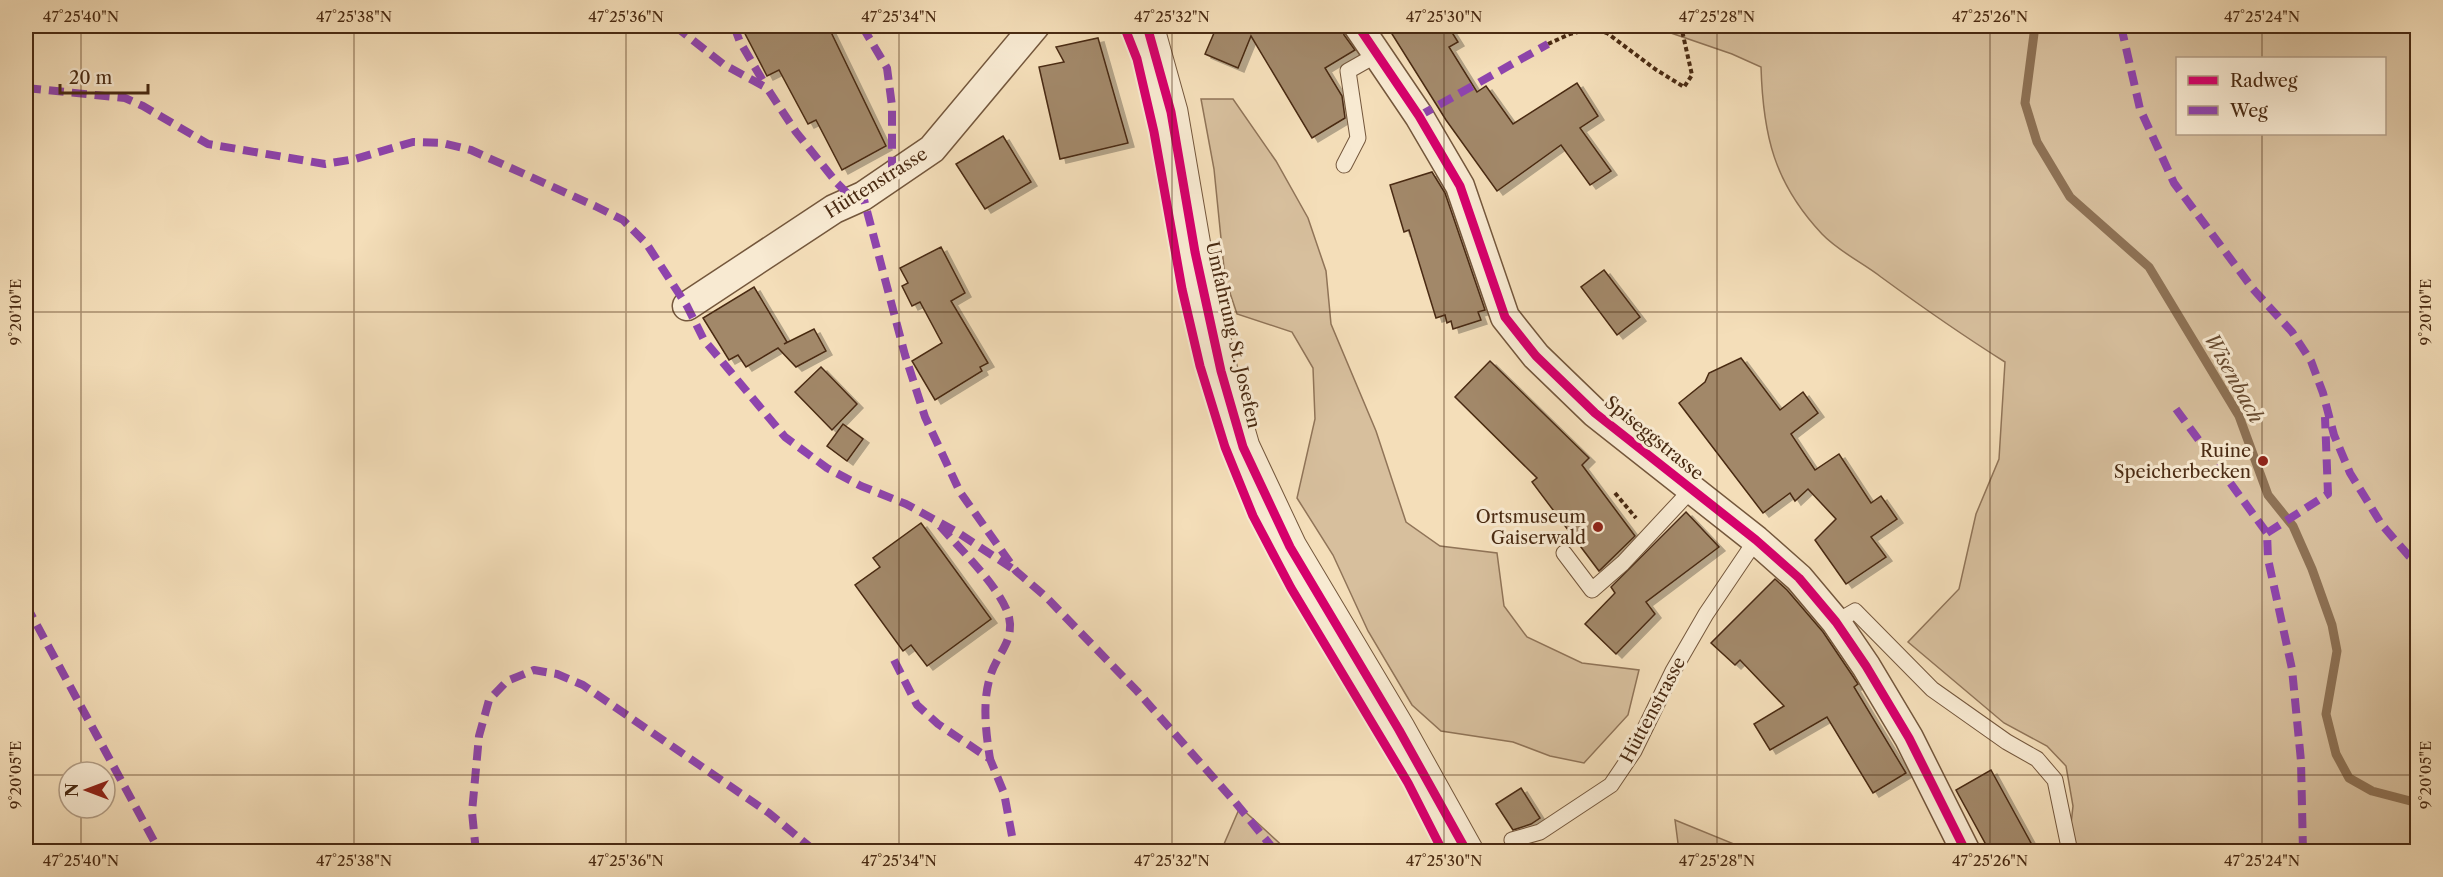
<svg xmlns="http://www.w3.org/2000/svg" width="2443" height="877" font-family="'Libre Caslon Text',serif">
  <defs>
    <filter id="shadow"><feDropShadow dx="6" dy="4" stdDeviation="0" flood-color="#0004"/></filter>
  </defs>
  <rect width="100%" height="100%" fill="#f4deb9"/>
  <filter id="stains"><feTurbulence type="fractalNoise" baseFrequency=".00333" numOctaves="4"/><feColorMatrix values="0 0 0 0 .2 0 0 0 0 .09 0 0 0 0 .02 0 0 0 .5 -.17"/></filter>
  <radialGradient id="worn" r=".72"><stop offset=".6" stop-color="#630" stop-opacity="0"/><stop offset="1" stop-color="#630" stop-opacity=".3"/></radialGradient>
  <g fill="#d7bf9d" stroke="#907458" stroke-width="1.5" fill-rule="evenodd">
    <path d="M1675 26H2417V851H2068L2073 806 2066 766 2047 746 2004 723 1908 642 1959 589 1976 514 1999 459 2005 362C1962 335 1922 307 1881 277 1863 263 1838 251 1822 234 1774 183 1763 135 1761 67L1732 54 1671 33ZM2178 58H2384V134H2178Z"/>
    <path d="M1201 99H1233L1276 161 1308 218 1326 271 1331 324 1376 431 1406 522 1440 546 1497 553 1504 606 1527 637 1582 663 1639 670 1628 715 1584 763 1550 756 1513 742 1441 731 1412 705 1368 631 1333 555 1297 498 1315 419 1313 368 1292 332 1237 314 1225 278 1214 169Z"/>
    <path d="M1240 807 1288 851H1221Z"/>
    <path d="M1675 820 1734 844 1737 851H1679Z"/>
  </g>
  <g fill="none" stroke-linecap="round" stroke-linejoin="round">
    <path stroke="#8d7154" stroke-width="9" d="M2035 26 2025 103 2037 142 2070 197 2149 267 2239 416 2268 495 2293 526 2312 569 2332 625 2337 651 2326 714 2336 754 2349 778 2372 791 2418 803"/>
  </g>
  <g fill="#a28869" stroke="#492a12" stroke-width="1.5" filter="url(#shadow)">
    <path d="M741 26H828L886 146 842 170 816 120 808 124 779 70 767 76Z"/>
    <path d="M1217 26H1342L1344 35 1355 50 1325 68 1342 96 1345 118 1312 138 1251 36 1238 68 1205 54Z"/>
    <path d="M1387 26H1448L1458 42 1449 47 1477 92 1486 86 1513 124 1577 83 1598 116 1580 128 1611 171 1590 185 1561 145 1497 191 1446 120Z"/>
    <path d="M1098 38 1128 143 1060 159 1039 67 1064 62 1056 47Z"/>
    <path d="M1003 136 1031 182 985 209 956 164Z"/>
    <path d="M1432 172 1445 193 1485 310 1478 312 1481 320 1453 329 1451 321 1447 323 1445 315 1436 318 1409 230 1404 232 1390 185Z"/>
    <path d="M941 247 965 293 951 301 988 363 980 367 982 371 935 400 912 361 942 343 920 302 912 306 902 286 908 283 900 268Z"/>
    <path d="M1604 270 1640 317 1617 335 1581 287Z"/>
    <path d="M754 287 787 342 784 344 814 329 826 351 796 367 778 348 746 367 738 355 729 360 703 318Z"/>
    <path d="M1741 358 1780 410 1803 392 1818 413 1791 434 1815 470 1839 454 1871 503 1881 496 1897 519 1871 537 1886 557 1846 584 1815 540 1836 519 1808 489 1795 501 1790 493 1763 513 1679 403 1705 382 1709 373Z"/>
    <path d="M1490 361 1589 458 1582 465 1635 536 1599 571 1532 482 1537 478 1455 397Z"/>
    <path d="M821 367 857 404 832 430 795 392Z"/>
    <path d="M843 424 863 439 847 461 827 446Z"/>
    <path d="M1686 512 1719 547 1646 602 1655 614 1616 654 1585 624 1615 593 1611 587Z"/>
    <path d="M921 523 991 619 927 666 911 645 903 651 855 585 880 567 873 558Z"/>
    <path d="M1775 579 1787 590 1823 632 1852 675 1858 684 1854 687 1906 773 1873 793 1827 717 1770 750 1754 724 1784 706 1740 660 1735 665 1711 643Z"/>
    <path d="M1991 770 2031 843 2017 852H1990L1956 790Z"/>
    <path d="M1521 788 1540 818 1531 824 1513 830 1496 804Z"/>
  </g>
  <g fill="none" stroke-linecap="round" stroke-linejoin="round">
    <g stroke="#74573c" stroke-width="17">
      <g id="service">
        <path d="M1344 165 1358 138 1348 71 1378 54"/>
        <path d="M1564 553 1592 590 1623 563 1692 489"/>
        <path d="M1836 622 1855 611 1932 689 2007 742 2037 759 2055 780 2070 852"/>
        <path d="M1512 840 1540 832 1611 785 1634 751 1673 671 1706 614 1756 540"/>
      </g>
    </g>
    <g stroke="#74573c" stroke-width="31">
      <g id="minor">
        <path d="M1358 26 1419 116 1460 186 1505 317 1536 356 1595 413 1756 540 1799 578 1836 622 1866 666 1909 738 1966 852"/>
        <path d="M687 306 834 209 863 196 932 149 1035 26"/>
      </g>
    </g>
    <g stroke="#74573c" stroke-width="35">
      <path id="tertiary" d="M1147 26 1171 112 1195 252 1221 371 1243 447 1290 547 1399 730 1467 852"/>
    </g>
    <g stroke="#492a12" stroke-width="4" stroke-dasharray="4.5 3" stroke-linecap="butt">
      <path d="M1548 44 1570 34 1590 29 1607 33 1655 69 1684 87 1692 75 1681 26"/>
      <path d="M1615 493 1636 518"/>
    </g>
    <use href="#service" stroke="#f8ead2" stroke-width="15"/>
    <use href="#minor" stroke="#f8ead2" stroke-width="28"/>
    <use href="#tertiary" stroke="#f8ead2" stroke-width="33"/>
    <g stroke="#8e44ad" stroke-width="8" stroke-dasharray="15 8" stroke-linecap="butt">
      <path d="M675 26 723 64 767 88 796 132 837 183 848 194 863 196 905 355 925 417 960 492 1016 571 1046 597 1137 691 1235 802 1276 852"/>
      <path d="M734 26 740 42 766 86"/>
      <path d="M862 26 887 68 892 106V176"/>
      <path d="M2121 26 2140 109 2174 183 2253 289 2292 332 2311 361 2323 393 2334 435 2350 473 2382 525 2409 556 2418 562"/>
      <path d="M26 88 125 98 143 106 208 144 325 164 355 159 413 142 442 143 471 150 595 206 623 220 646 243 687 306 704 340 785 437 827 468 861 486 906 504 957 532 1016 571"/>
      <path d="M1419 116 1548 44"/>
      <path d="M2176 409 2267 533 2268 559 2292 669 2301 761 2303 852"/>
      <path d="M940 526C960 549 1002 589 1009 617 1015 641 996 655 990 677 982 703 986 733 990 759"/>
      <path d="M2267 533 2328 494 2325 417"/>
      <path d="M26 605 160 852"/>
      <path d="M894 660 917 705 938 724 990 759 1004 793 1015 852"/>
      <path d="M476 852 472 812 479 736 489 700 507 681 534 670 557 674 583 685 769 813 816 852"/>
    </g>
    <g stroke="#f8ead2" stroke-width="13">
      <g id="cycleway">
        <path d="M1124 26 1137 59 1154 132 1182 289 1200 366 1225 447 1253 516 1291 588 1408 783 1443 852"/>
        <path d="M1147 26 1171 112 1195 252 1221 371 1243 447 1290 547 1399 730 1467 852"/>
        <path d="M1358 26 1419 116 1460 186 1505 317 1536 356 1595 413 1756 540 1799 578 1836 622 1866 666 1909 738 1966 852"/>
      </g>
    </g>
    <use href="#cycleway" stroke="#d6006c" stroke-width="9"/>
  </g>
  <path fill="none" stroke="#492a12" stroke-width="1.5" stroke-opacity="0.45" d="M81 26V772M354 26V852M626 26V852M899 26V852M1172 26V852M1444 26V852M1717 26V852M1990 26V852M2262 26V58M2262 134V852M26 312H2418M26 775H69M105 775H2418M81 808V852"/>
  <g fill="#8f2418" stroke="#f8ead2" stroke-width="2">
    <circle cx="2263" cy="461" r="6"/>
    <circle cx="1598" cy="527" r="6"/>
  </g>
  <g text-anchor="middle" stroke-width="6" stroke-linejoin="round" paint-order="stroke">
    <g font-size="18" fill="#492a12" stroke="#f8ead2">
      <text transform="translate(876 183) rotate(-32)" y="6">Hüttenstrasse</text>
      <text transform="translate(1233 335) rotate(77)" y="6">Umfahrung St. Josefen</text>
      <text transform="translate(1654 438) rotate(39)" y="6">Spiseggstrasse</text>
      <text transform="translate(1653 710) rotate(-62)" y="6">Hüttenstrasse</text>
    </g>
    <g font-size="18" fill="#492a12" stroke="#f8ead2" text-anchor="end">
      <text x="2251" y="457">Ruine<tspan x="2251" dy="21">Speicherbecken</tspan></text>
      <text x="1586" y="523">Ortsmuseum<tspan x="1586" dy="21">Gaiserwald</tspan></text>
    </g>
    <g font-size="20" font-style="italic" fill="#65482e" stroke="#f8ead2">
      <text transform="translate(2234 378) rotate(61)" y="7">Wisenbach</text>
    </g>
  </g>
  <rect width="2443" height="877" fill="none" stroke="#f4deb9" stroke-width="66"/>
  <rect x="2176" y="57" width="210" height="78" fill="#f8ead2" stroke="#b29d85" stroke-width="1.5"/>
  <rect x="2188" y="76" width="30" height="9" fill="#d6006c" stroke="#b29d85" stroke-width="1.5"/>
  <text x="2230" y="87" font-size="18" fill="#492a12">Radweg</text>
  <rect x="2188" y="106" width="30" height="9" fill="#8e44ad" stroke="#b29d85" stroke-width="1.5"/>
  <text x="2230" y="117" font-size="18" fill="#492a12">Weg</text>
  <g transform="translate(87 790) rotate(270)"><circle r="28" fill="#f8ead2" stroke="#b29d85" stroke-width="1.5"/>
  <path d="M0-4.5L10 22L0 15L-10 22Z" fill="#8f2418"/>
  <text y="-9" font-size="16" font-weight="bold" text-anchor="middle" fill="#492a12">N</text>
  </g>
  <path d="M60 84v9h88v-9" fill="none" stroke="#492a12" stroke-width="3"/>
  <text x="69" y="84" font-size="18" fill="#492a12" stroke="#f8ead2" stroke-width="4.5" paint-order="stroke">20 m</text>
  <rect x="33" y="33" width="2377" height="811" fill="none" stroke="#492a12" stroke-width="2"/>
  <g font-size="15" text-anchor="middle" fill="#492a12">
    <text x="81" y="22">47°25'40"N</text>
    <text x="354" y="22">47°25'38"N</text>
    <text x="626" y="22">47°25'36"N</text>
    <text x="899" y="22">47°25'34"N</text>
    <text x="1172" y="22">47°25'32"N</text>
    <text x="1444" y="22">47°25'30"N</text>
    <text x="1717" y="22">47°25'28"N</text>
    <text x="1990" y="22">47°25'26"N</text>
    <text x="2262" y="22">47°25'24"N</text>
    <text transform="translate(2426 312) rotate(-90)" y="5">9°20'10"E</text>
    <text transform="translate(16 312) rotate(-90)" y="5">9°20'10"E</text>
    <text transform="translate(2426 775) rotate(-90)" y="5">9°20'05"E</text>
    <text transform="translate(16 775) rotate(-90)" y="5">9°20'05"E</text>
    <text x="81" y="866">47°25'40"N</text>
    <text x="354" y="866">47°25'38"N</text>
    <text x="626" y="866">47°25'36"N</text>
    <text x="899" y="866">47°25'34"N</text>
    <text x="1172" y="866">47°25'32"N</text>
    <text x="1444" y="866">47°25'30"N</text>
    <text x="1717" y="866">47°25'28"N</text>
    <text x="1990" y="866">47°25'26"N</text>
    <text x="2262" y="866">47°25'24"N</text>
  </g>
  <rect width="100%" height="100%" filter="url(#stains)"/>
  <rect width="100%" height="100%" fill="url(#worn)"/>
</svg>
